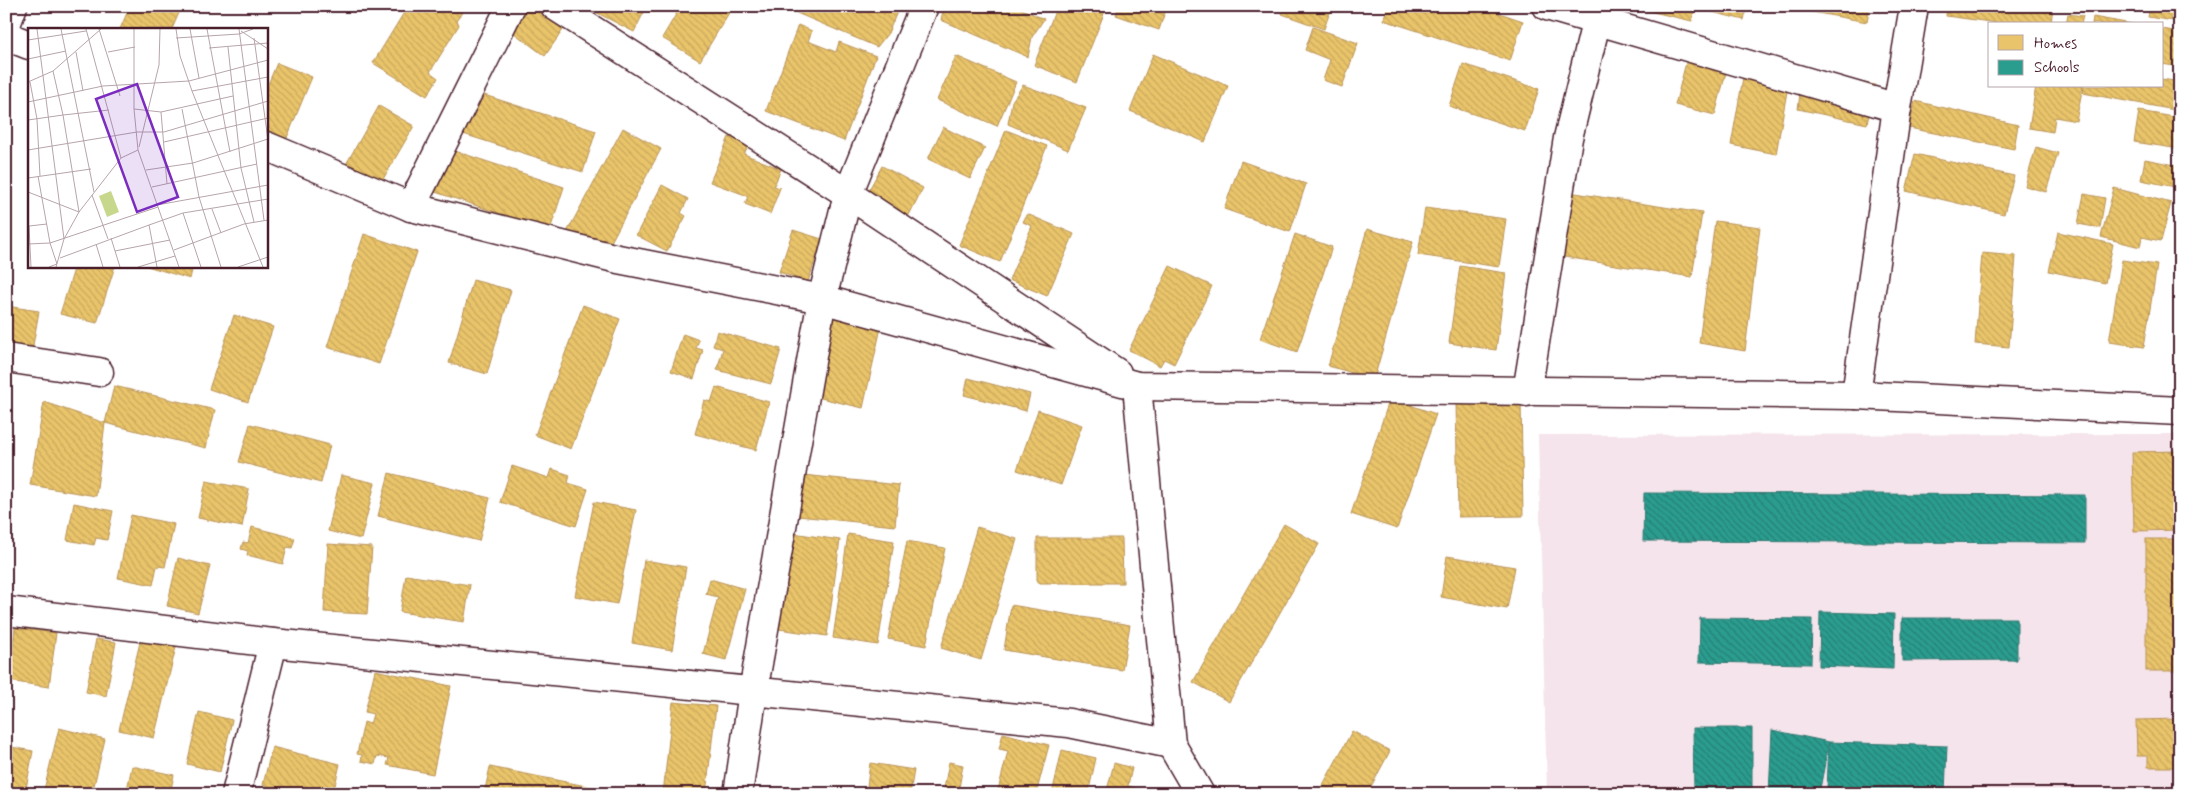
<svg xmlns="http://www.w3.org/2000/svg" width="2186" height="800" font-family="Mynerve,sans-serif">
  <defs>
    <pattern id="homes-back-hatch" width="6" height="6" patternUnits="userSpaceOnUse" patternTransform="scale(1.25)"><rect width="6" height="6" fill="#e9c46a"/><path d="M-1 5l2 2M0 0l6 6M5-1l2 2" fill="none" stroke="#c9a85c"/></pattern>
    <pattern id="schools-back-hatch" width="6" height="6" patternUnits="userSpaceOnUse" patternTransform="scale(1.25)"><rect width="6" height="6" fill="#2a9d8f"/><path d="M-1 5l2 2M0 0l6 6M5-1l2 2" fill="none" stroke="#267f75"/></pattern>
  </defs>
  <rect width="100%" height="100%" fill="#fff"/>
  <filter id="ink" filterUnits="userSpaceOnUse"><feTurbulence type="fractalNoise" baseFrequency=".02" numOctaves="2"/><feDisplacementMap in="SourceGraphic" scale="10" xChannelSelector="R" yChannelSelector="G"/><feConvolveMatrix kernelMatrix="1 2 1 2 8 2 1 2 1" color-interpolation-filters="sRGB"/></filter>
  <g filter="url(#ink)">
    <path fill="#f5e4eb" d="M2180 434V794H1547L1538 435Z"/>
    <g fill="url(#homes-back-hatch)" stroke="#b99257">
      <path d="M130 6H182L172 29H120Z"/>
      <path d="M408 6H466L457 20 459 25 430 72 438 78 427 96 373 63Z"/>
      <path d="M527 6H542L567 24 545 56 510 30Z"/>
      <path d="M584 6H647L634 32Z"/>
      <path d="M681 6H733L700 61 662 38Z"/>
      <path d="M780 6H882L897 12 888 33 877 47Z"/>
      <path d="M944 6H1015L1044 19 1032 37 1028 57 941 20Z"/>
      <path d="M1057 6H1107L1077 82 1034 65Z"/>
      <path d="M1119 6H1167L1159 30 1116 15Z"/>
      <path d="M1284 6H1332L1324 29 1282 14Z"/>
      <path d="M1389 6H1479L1523 21 1510 61 1384 20Z"/>
      <path d="M1627 6H1695L1692 21Z"/>
      <path d="M1701 6H1747L1744 20 1700 9Z"/>
      <path d="M1802 6H1870L1867 22 1801 10Z"/>
      <path d="M1947 6H2053L2051 24H2005L1946 16Z"/>
      <path d="M2150 6H2180V22L2148 17Z"/>
      <path d="M2068 14 2083 16 2081 24H2066Z"/>
      <path d="M2093 17 2132 24H2092Z"/>
      <path d="M798 25 812 31 808 41 836 52 839 42 876 56 844 141 766 111Z"/>
      <path d="M1313 27 1358 43 1342 87 1323 80 1330 60 1305 50Z"/>
      <path d="M2162 29 2180 32V67L2162 64Z"/>
      <path d="M1691 43 1731 53 1715 115 1675 105Z"/>
      <path d="M1153 54 1228 86 1205 142 1130 111Z"/>
      <path d="M1747 55 1792 63 1776 154 1731 145Z"/>
      <path d="M956 56 1016 82 997 126 937 100Z"/>
      <path d="M277 63 312 77 284 145 266 138V89Z"/>
      <path d="M1463 64 1539 89 1525 131 1449 106Z"/>
      <path d="M1803 71 1875 85 1867 124 1798 109Z"/>
      <path d="M2162 79 2180 82V111L2083 93 2084 86H2162Z"/>
      <path d="M1023 85 1086 108 1068 150 1008 124 1012 101Z"/>
      <path d="M2036 86H2083L2076 121 2055 117 2053 132 2029 128Z"/>
      <path d="M478 93 596 131 583 172 460 133Z"/>
      <path d="M1915 101 2018 125 2014 149 1909 128Z"/>
      <path d="M379 106 414 126 379 186 345 166Z"/>
      <path d="M2139 111 2180 118V149L2134 142Z"/>
      <path d="M943 127 985 148 970 179 928 159Z"/>
      <path d="M623 128 661 149 605 253 567 232Z"/>
      <path d="M1006 130 1047 146 1000 262 959 245Z"/>
      <path d="M729 137 749 144 744 154 781 169 774 186 780 188 770 214 745 204 748 196 710 182Z"/>
      <path d="M443 147 564 187 550 230 429 190Z"/>
      <path d="M2036 147 2058 153 2046 192 2025 186Z"/>
      <path d="M1915 154 2014 176 2004 214 1906 191Z"/>
      <path d="M2145 159 2180 166V188L2141 180Z"/>
      <path d="M1241 161 1306 184 1290 232 1224 209Z"/>
      <path d="M882 166 923 188 908 217 866 195Z"/>
      <path d="M662 185 688 199 681 213 686 216 667 251 636 235Z"/>
      <path d="M2114 188 2171 203 2161 241 2142 237 2140 247 2101 237Z"/>
      <path d="M1569 192 1702 213 1692 277 1558 256Z"/>
      <path d="M2084 194 2105 198 2100 228 2078 224Z"/>
      <path d="M1425 208 1506 219 1499 267 1418 255Z"/>
      <path d="M1027 214 1074 234 1047 296 1009 280 1032 226 1023 222Z"/>
      <path d="M1715 221 1760 227 1745 351 1699 343Z"/>
      <path d="M1367 229 1413 242 1374 379 1328 366Z"/>
      <path d="M793 230 822 239 808 282 779 272Z"/>
      <path d="M2058 232 2113 244 2105 283 2049 271Z"/>
      <path d="M364 234 417 252 379 364 327 347Z"/>
      <path d="M1295 234 1332 247 1297 352 1260 339Z"/>
      <path d="M1982 253 2016 256 2009 347 1975 344Z"/>
      <path d="M2122 260 2157 265 2144 347 2109 342Z"/>
      <path d="M75 266H115L97 323 60 314Z"/>
      <path d="M147 266H193L190 279Z"/>
      <path d="M1170 266 1212 286 1174 364 1164 359 1160 366 1129 350Z"/>
      <path d="M1460 266 1506 273 1496 350 1449 343Z"/>
      <path d="M473 280 511 290 487 374 449 363Z"/>
      <path d="M833 304 882 323 863 408 812 396Z"/>
      <path d="M583 305 620 319 571 449 535 435Z"/>
      <path d="M6 306 39 311 32 351 6 347Z"/>
      <path d="M234 315 273 327 248 402 209 389Z"/>
      <path d="M717 331 781 349 771 384 717 370 723 349 713 346Z"/>
      <path d="M683 334 699 340 696 348 703 350 694 379 671 371Z"/>
      <path d="M968 378 1030 394 1026 411 964 395Z"/>
      <path d="M114 386 215 410 206 448 105 423Z"/>
      <path d="M716 387 769 402 756 450 695 434 704 400 711 402Z"/>
      <path d="M1390 398 1436 414 1397 529 1351 514Z"/>
      <path d="M1521 400 1523 516 1458 517 1456 401Z"/>
      <path d="M44 402 105 423 96 496 30 485Z"/>
      <path d="M1038 410 1082 425 1061 485 1017 470Z"/>
      <path d="M250 424 330 445 321 483 239 462Z"/>
      <path d="M2180 451V530L2134 531 2132 452Z"/>
      <path d="M512 466 549 478 552 469 570 475 568 483 588 489 576 526 500 502Z"/>
      <path d="M389 473 490 498 479 541 378 516Z"/>
      <path d="M341 475 375 483 361 539 328 531Z"/>
      <path d="M803 475 899 485 895 526 798 516Z"/>
      <path d="M206 481 249 489 242 527 198 518Z"/>
      <path d="M594 502 636 510 617 604 575 596Z"/>
      <path d="M74 503 113 511 107 540 96 538 94 545 67 540Z"/>
      <path d="M131 515 174 524 165 567 157 566 153 585 118 578Z"/>
      <path d="M1284 524 1319 544 1229 702 1193 682Z"/>
      <path d="M252 527 295 538 292 548 287 547 283 564 247 555 248 551 241 549 243 542 248 543Z"/>
      <path d="M977 527 1017 539 981 660 941 648Z"/>
      <path d="M793 533 840 540 827 636 779 629Z"/>
      <path d="M848 534 894 541 878 645 833 638Z"/>
      <path d="M1037 538H1122L1123 583H1037Z"/>
      <rect x="2146" y="539" width="34" height="132"/>
      <path d="M907 541 945 548 926 646 888 639Z"/>
      <path d="M328 544 372 547 367 614 324 612Z"/>
      <path d="M1447 556 1515 567 1507 609 1441 597Z"/>
      <path d="M178 558 210 566 198 613 167 606Z"/>
      <path d="M644 560 686 567 672 650 632 643Z"/>
      <path d="M406 575 470 585 464 622 400 612Z"/>
      <path d="M710 579 745 589 726 660 703 654 718 597 706 594Z"/>
      <path d="M1011 605 1130 625 1122 670 1004 650Z"/>
      <path d="M6 615 12 616 10 636H6Z"/>
      <path d="M15 628 56 633 49 687 8 681Z"/>
      <path d="M141 638 176 647 154 738 119 730Z"/>
      <path d="M96 639 116 642 106 696 86 692Z"/>
      <path d="M375 670 451 686 433 774 387 765 389 758 377 756 375 764 361 761 362 755 357 754 364 722 370 724 373 714 365 712Z"/>
      <path d="M673 702 716 706 706 794H663Z"/>
      <path d="M199 712 232 720 220 772 187 764Z"/>
      <path d="M2180 719V767H2148V756H2137L2136 720Z"/>
      <path d="M59 728 105 739 92 794H43Z"/>
      <path d="M1352 731 1390 751 1367 794H1318Z"/>
      <path d="M1003 733 1049 745 1036 794H997L1008 751 999 749Z"/>
      <path d="M6 746 33 751 25 794H6Z"/>
      <path d="M272 747 340 764 333 794H299L263 785Z"/>
      <path d="M1062 750 1096 758 1088 794H1052Z"/>
      <path d="M949 762 963 765 958 794H943Z"/>
      <path d="M870 763 914 770 910 794H866Z"/>
      <path d="M1114 763 1132 768 1126 794H1106Z"/>
      <path d="M132 766 174 775 170 794H126Z"/>
      <path d="M490 767 627 794H484Z"/>
      <path d="M1128 786 1159 794H1126Z"/>
      <path d="M392 788 416 794H390Z"/>
    </g>
    <g fill="url(#schools-back-hatch)" stroke="#347771">
      <path d="M1644 493 2085 495V543L1643 541Z"/>
      <path d="M1820 612 1894 614 1893 669 1819 666Z"/>
      <path d="M1700 618 1812 619 1811 664 1699 662Z"/>
      <path d="M1902 618H2017V660L1902 661Z"/>
      <path d="M1693 728H1752V794H1694Z"/>
      <path d="M1772 730 1829 742 1819 794H1769Z"/>
      <path d="M1829 742 1947 746 1945 793 1827 789Z"/>
    </g>
    <g fill="none" stroke-linecap="round" stroke-linejoin="round">
      <g stroke="#4a1f2b" stroke-width="31">
        <g id="minor">
          <path d="M555 6 848 194 1117 373"/>
          <path d="M1547 6 1897 108"/>
          <path d="M6 25 13 6"/>
          <path d="M6 36 29 45"/>
          <path d="M266 146 411 207 618 259 822 299 1137 386 1856 395 2180 411"/>
          <path d="M411 207 511 6"/>
          <path d="M6 358 99 372"/>
          <path d="M1137 386 1171 744 1200 794"/>
          <path d="M1527 392 1568 138 1600 6"/>
          <path d="M1856 395 1897 108 1914 6"/>
          <path d="M6 611 273 643 1069 723 1171 744"/>
          <path d="M236 794 273 643"/>
          <path d="M738 794 753 692 822 299 848 194 924 6"/>
        </g>
      </g>
      <use href="#minor" stroke="#fff" stroke-width="28"/>
    </g>
  </g>
  <g transform="translate(28 28)">
    <rect width="240" height="240" fill="#fff"/>
    <path d="M83 163 91 184 79 189 71 168Z" fill="#c7d78b"/>
    <path fill="none" stroke="#b7a5aa" stroke-width="1" d="M9 1 36 211M33 1 66 164M58 1 93 130M71 1 92 68M106 1V81L110 122 151 239M148 1 152 28 164 63 235 239M162 1 171 50M179 1 202 124M211 1 236 192M213 3 240 21M148 10 211 6 225 1M226 10 240 112M0 12 58 3M200 19 213 140 226 194M181 20 240 15M48 24 55 63M80 24 107 19M0 31 38 23M0 54 25 43 73 1M2 54 9 91 12 148M164 63 240 49M0 74 75 58 161 53 240 32M106 81 133 84 205 68M154 81 171 169 193 239M133 84 139 156M0 92 35 87 25 43M136 114 240 90M111 119 131 37 132 1M0 122 109 104H136L240 73M118 142 165 135 240 111M10 148 22 215 29 236 21 239M0 150 63 141M124 159 229 136M0 164 51 184M64 167 80 211M129 177 240 157M184 181 193 205M51 184 35 87 81 82M155 185 173 239M121 197 155 185 240 171M1 198 3 239M1 198 19 196M83 210 92 239M0 216 22 215 130 179M68 216 75 239M146 222 216 196 240 192M87 223 142 212M32 230 121 197 129 239M28 239 36 211 51 184 93 130 110 122M110 239 147 228M210 239 240 229"/>
    <path fill="#7b2cbf" fill-opacity="0.15" stroke="#7b2cbf" stroke-width="2.5" d="M109 56 150 169 109 184 68 71Z"/>
    <rect width="240" height="240" fill="none" stroke="#4a1f2b" stroke-width="2.5"/>
  </g>
  <rect width="2186" height="800" fill="none" stroke="#fff" stroke-width="25"/>
  <rect x="12" y="12" width="2161" height="775" fill="none" stroke="#4a1f2b" stroke-width="2" filter="url(#ink)"/>
  <rect x="1988" y="22" width="175" height="65" fill="#ffffff" stroke="#b7a5aa"/>
  <rect x="1998" y="35" width="25" height="15" fill="#e9c46a" stroke="#b7a5aa"/>
  <text x="2034" y="48" font-size="15" fill="#4a1f2b">Homes</text>
  <rect x="1998" y="60" width="25" height="15" fill="#2a9d8f" stroke="#b7a5aa"/>
  <text x="2034" y="72" font-size="15" fill="#4a1f2b">Schools</text>
</svg>
